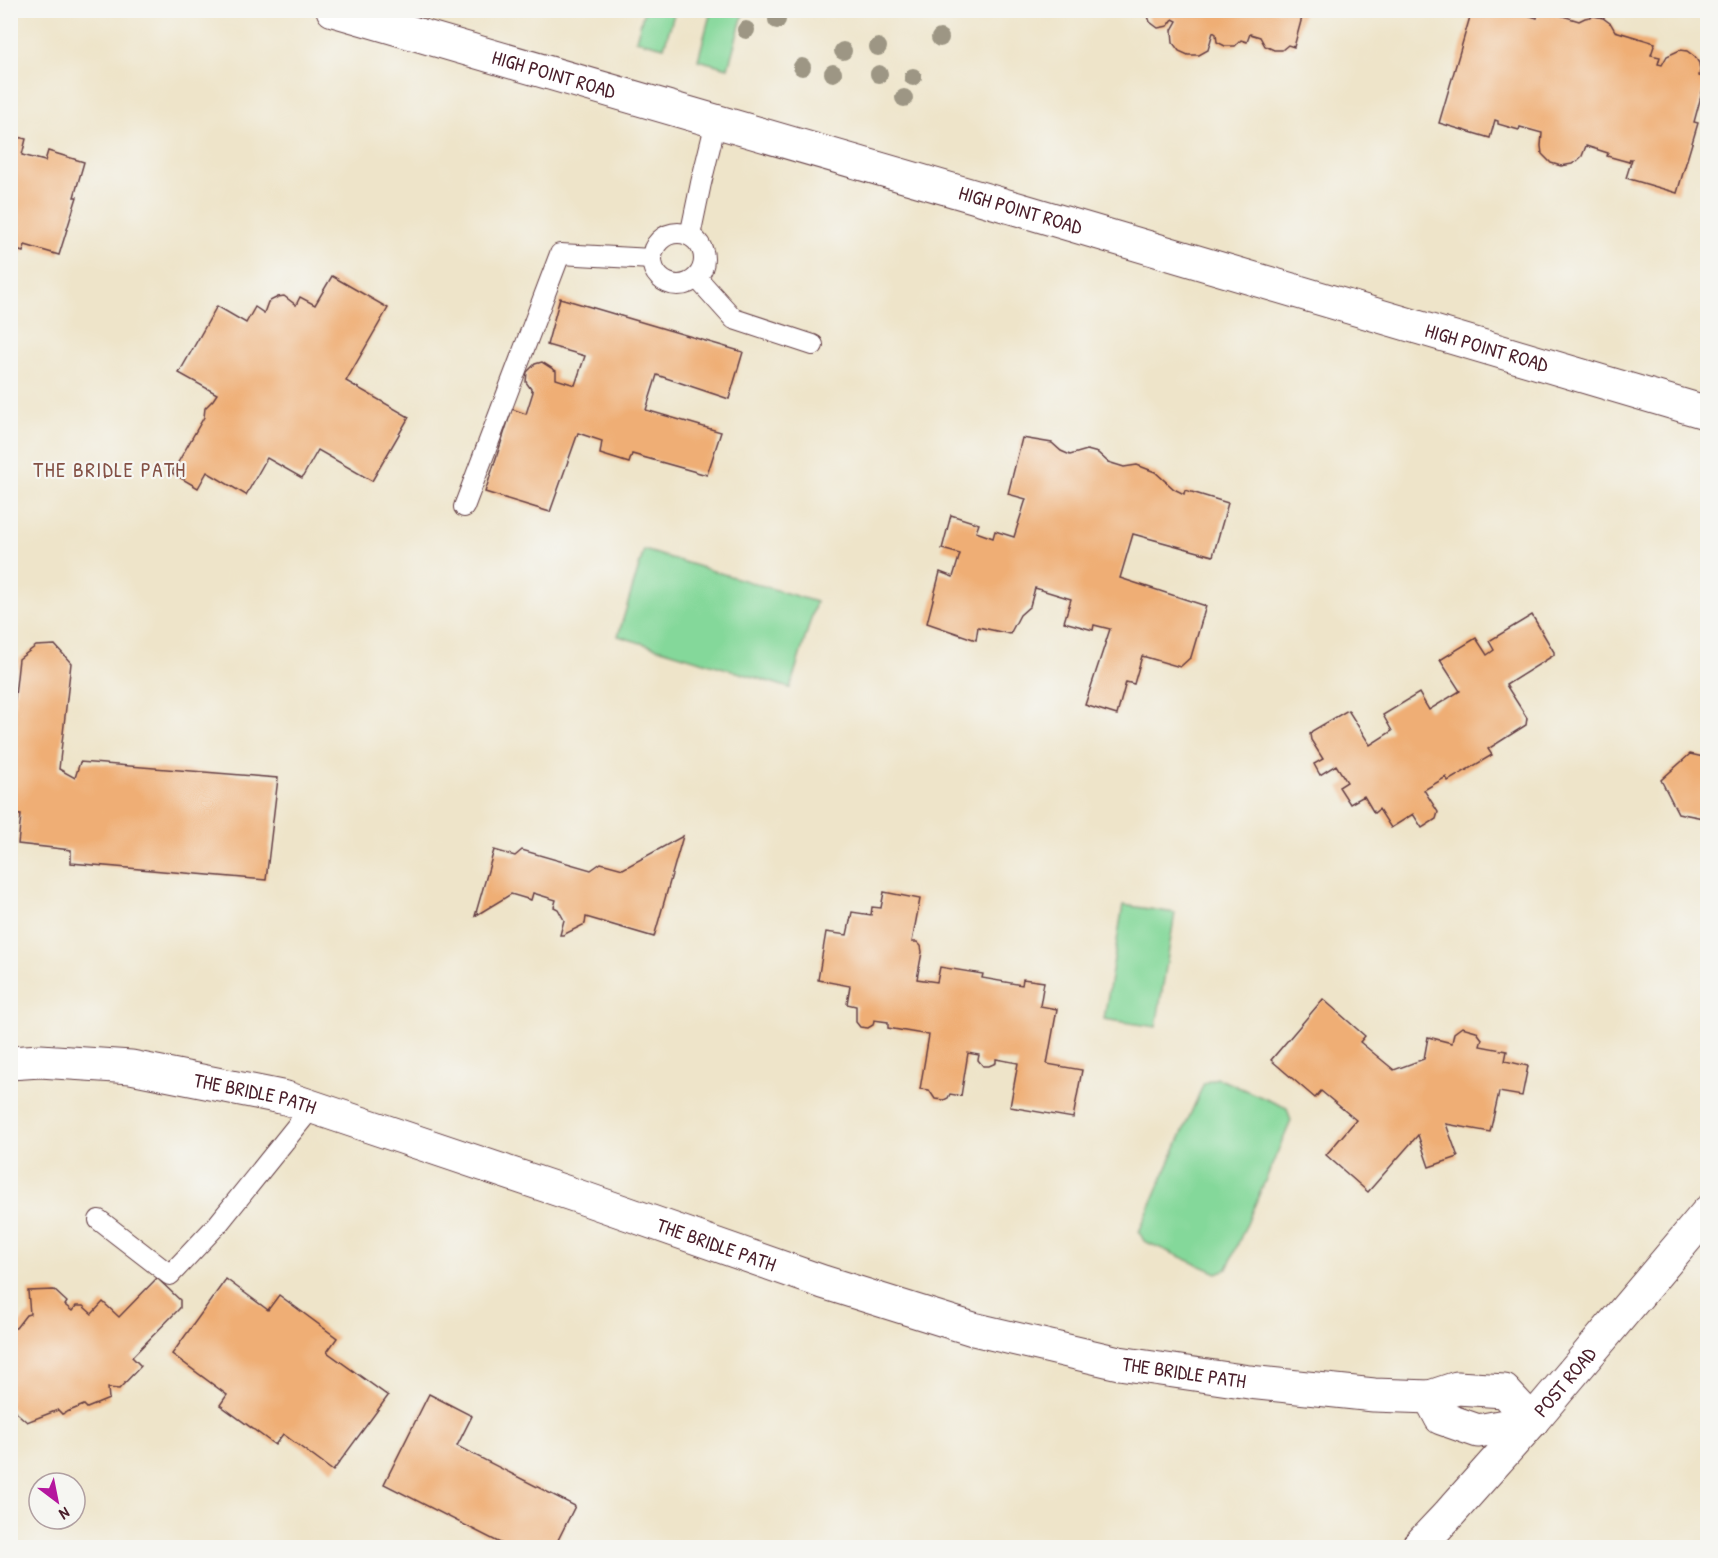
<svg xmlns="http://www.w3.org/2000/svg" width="1718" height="1558" font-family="'Patrick Hand',sans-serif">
  <rect width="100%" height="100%" fill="#f6f6f2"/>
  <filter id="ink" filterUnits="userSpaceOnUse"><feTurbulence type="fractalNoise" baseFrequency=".0167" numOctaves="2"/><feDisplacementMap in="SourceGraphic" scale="12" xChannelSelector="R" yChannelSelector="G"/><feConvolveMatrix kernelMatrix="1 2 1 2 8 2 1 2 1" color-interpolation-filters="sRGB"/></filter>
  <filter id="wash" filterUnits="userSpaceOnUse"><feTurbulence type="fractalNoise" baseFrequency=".008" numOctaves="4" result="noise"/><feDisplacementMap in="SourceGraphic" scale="24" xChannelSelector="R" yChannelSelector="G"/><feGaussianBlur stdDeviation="1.35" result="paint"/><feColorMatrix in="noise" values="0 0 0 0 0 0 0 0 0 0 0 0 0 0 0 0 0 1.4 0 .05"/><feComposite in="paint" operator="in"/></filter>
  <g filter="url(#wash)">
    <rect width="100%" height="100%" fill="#eee4c9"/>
    <g fill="#84d89a" stroke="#677c62" stroke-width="1.5">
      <path d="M644 11H675L664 47 636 40Z"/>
      <path d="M711 11H744L728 68 698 60Z"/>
      <path d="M644 550 816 602 790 688 618 636Z"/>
      <path d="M1123 905 1175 913 1156 1027 1104 1019Z"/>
      <path d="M1217 1078 1287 1108 1291 1121 1227 1269 1217 1273 1144 1241 1139 1232 1204 1083Z"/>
    </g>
    <g id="blocks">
      <g fill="#efae74">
        <path d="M1141 10H1304L1294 47 1288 45 1282 50H1274L1265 46 1260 37 1250 34 1247 42 1241 40 1235 46H1225L1217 42 1216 34 1213 32 1208 50 1199 55H1188L1179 51 1173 43 1172 30 1177 21 1173 19 1168 26 1158 28 1150 22 1147 13Z"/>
        <path d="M1472 10H1520L1521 13 1537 18 1539 10H1543L1579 21 1585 18 1594 16 1603 18 1611 24 1615 31 1655 43 1651 55 1660 57 1658 64 1662 65 1667 56 1680 50 1687 51 1695 57 1699 63 1700 70 1699 76 1706 78 1694 122 1698 123 1677 193 1626 178 1632 159H1630L1629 162 1607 156 1608 153 1586 146 1582 156 1577 161 1572 164 1561 166 1551 163 1542 154 1541 146 1542 133 1520 127 1519 130 1498 124V121L1495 120 1490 138 1439 123Z"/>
        <path d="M10 135 26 139 22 155 45 161 48 151 84 162 74 197H77L59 255 25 245 23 252 10 248Z"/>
        <path d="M332 276 388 308 346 381 409 417 372 481 318 450 302 478 267 458 246 495 207 472 198 488 172 473 204 417 205 408 213 400 217 394 179 373 217 306 246 323 255 307 264 313 268 302 278 297 284 296 296 305 300 297 315 305Z"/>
        <path d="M560 298 743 352 729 399 657 375 646 410 721 432 707 475 632 454 629 463 600 454 602 441 578 433 550 512 485 492 512 409 526 414 533 392 526 382 527 372 535 364 542 362 556 371V379L575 385 585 356 547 345Z"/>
        <path d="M1022 438 1052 443 1061 451 1070 455 1087 450 1098 453 1108 462 1124 467 1137 465 1155 472 1174 489 1184 494 1185 490 1228 503 1213 556 1133 534 1120 578 1206 606 1191 657 1180 667 1142 656 1134 684 1126 682 1117 715 1085 705 1110 629 1094 625 1093 630 1064 622 1071 599 1035 588 1030 606 1020 615 1010 634 978 627 976 640 927 623 940 572 953 577 960 554 942 549 951 515 979 524 976 532 993 538 995 531 1014 537 1026 499 1008 494Z"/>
        <path d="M1532 615 1554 652V655L1506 685 1527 718 1526 725 1488 749 1492 755 1448 781 1446 777 1424 790 1438 812 1436 819 1422 828 1413 814 1391 828 1379 809 1374 813 1364 796 1350 804 1339 787 1347 782 1336 765 1320 775 1314 764 1323 759 1311 740 1310 734 1312 731 1348 710 1370 745 1392 731 1383 715 1419 693 1429 710 1460 691 1440 660 1476 638 1487 655 1494 650 1489 641Z"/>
        <path d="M55 645 71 663 59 769 75 778 80 762 278 778 266 880 71 863V850L18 844 21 815 10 814V742L19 659 36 646Z"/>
        <path d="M1690 754 1708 758V819L1678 813 1661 780Z"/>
        <path d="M683 836 654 937 586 917 585 924 563 935H560L564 920 558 909 554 907 556 900 533 893 531 900 511 894 475 916 494 850 515 856 522 850 591 870 601 863 623 869Z"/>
        <path d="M884 892 920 899 912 942H917L921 946 922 952 917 979 937 982 940 967 983 974 982 978 1022 985 1023 979 1044 982 1040 1006 1057 1009 1047 1064 1082 1070 1073 1118 1010 1107 1018 1063 996 1059V1063L989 1066H983L978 1060 979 1055 968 1053 961 1096 950 1094 948 1098 944 1100 935 1099 929 1090 920 1089 929 1035 888 1028V1022L874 1020 873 1025 868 1028 860 1027 856 1022V1006L847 1004 850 986 818 980 826 932 847 935 852 912 871 915 872 907 881 908Z"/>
        <path d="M1323 999 1365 1036 1360 1042 1394 1070 1424 1059 1428 1037 1452 1043 1454 1033 1462 1027 1476 1031 1482 1039 1480 1046 1507 1051 1505 1061 1528 1066 1522 1096 1499 1092 1490 1132 1446 1124 1458 1157 1429 1167 1418 1135 1368 1192 1326 1155 1356 1120 1321 1091 1315 1098 1271 1060Z"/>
        <path d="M157 1278 180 1300V1308L132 1357 141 1366 119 1389 108 1388 109 1399 87 1408 84 1405 62 1414 58 1410 27 1422 10 1407V1328H16L26 1315 30 1314 28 1291 54 1290 67 1302 65 1305 72 1311 76 1306H83L92 1314 103 1302 119 1317Z"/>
        <path d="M226 1279 268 1310 279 1295 337 1338 327 1352 388 1396 333 1471 283 1434 275 1445 220 1405 227 1395 172 1354Z"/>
        <path d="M429 1394 472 1416 457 1446 575 1506 554 1548H510L384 1484Z"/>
      </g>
    </g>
  </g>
  <g filter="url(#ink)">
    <use href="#blocks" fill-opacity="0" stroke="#633d43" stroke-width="1.5"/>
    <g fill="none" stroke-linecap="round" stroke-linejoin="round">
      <g stroke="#633d43" stroke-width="22">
        <g id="lane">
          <circle cx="678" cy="259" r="26"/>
          <path d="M690 236 701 183 716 122"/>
          <path d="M697 278 734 319 813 345"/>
          <path d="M464 507 560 254 652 259"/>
          <path d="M99 1220 170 1275 218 1224 312 1107"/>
        </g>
      </g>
      <g stroke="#633d43" stroke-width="35">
        <g id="street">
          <path id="s1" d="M333 10 1028 212 1708 413"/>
          <path d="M1417 1548 1450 1513 1532 1421"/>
        </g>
      </g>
      <g stroke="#633d43" stroke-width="35">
        <g id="secondary">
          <path id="s2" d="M10 1063 40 1061 131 1067 286 1098 586 1199 823 1282 973 1329 1119 1363 1249 1382 1374 1395 1430 1397 1457 1388 1504 1391 1532 1421"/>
          <path d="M1430 1397 1441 1418 1478 1431 1532 1421"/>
          <path id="s3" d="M1532 1421 1708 1212"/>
        </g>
      </g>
      <use href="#lane" stroke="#fff" stroke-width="20"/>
      <use href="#street" stroke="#fff" stroke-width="33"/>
      <use href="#secondary" stroke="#fff" stroke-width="33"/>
    </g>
    <g fill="#9d9684">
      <circle cx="777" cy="20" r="9"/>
      <circle cx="746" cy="30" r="9"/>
      <circle cx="940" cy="38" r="9"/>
      <circle cx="878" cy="47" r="9"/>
      <circle cx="843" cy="51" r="9"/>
      <circle cx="802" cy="67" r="9"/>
      <circle cx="833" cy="73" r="9"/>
      <circle cx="879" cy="74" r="9"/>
      <circle cx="913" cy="77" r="9"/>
      <circle cx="904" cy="98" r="9"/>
    </g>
  </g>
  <g text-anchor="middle" stroke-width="4.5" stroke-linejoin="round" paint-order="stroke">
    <g font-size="20" fill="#4a1f2b" stroke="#f6f6f2">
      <text dy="7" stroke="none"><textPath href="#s1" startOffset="230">HIGH POINT ROAD</textPath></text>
      <text dy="7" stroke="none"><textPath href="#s1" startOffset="716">HIGH POINT ROAD</textPath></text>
      <text dy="7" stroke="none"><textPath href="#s1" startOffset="1202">HIGH POINT ROAD</textPath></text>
      <text dy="7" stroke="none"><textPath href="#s2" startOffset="248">THE BRIDLE PATH</textPath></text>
      <text dy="7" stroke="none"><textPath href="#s2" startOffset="734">THE BRIDLE PATH</textPath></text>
      <text dy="7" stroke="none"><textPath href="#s2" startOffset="1220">THE BRIDLE PATH</textPath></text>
      <text dy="7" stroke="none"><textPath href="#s3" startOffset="51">POST ROAD</textPath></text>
    </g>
    <g font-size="21" letter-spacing="1.5" fill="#845145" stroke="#f6f6f2">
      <text x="110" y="477">THE BRIDLE PATH</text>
    </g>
  </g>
  <rect width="1718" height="1558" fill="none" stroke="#f6f6f2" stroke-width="36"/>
  <g transform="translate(57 1501) rotate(148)"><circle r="28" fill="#f6f6f2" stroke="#b1a0a2" stroke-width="1.5"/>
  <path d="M0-4.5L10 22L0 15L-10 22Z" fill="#b5179e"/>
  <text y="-9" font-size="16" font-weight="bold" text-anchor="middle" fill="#4a1f2b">N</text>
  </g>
</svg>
